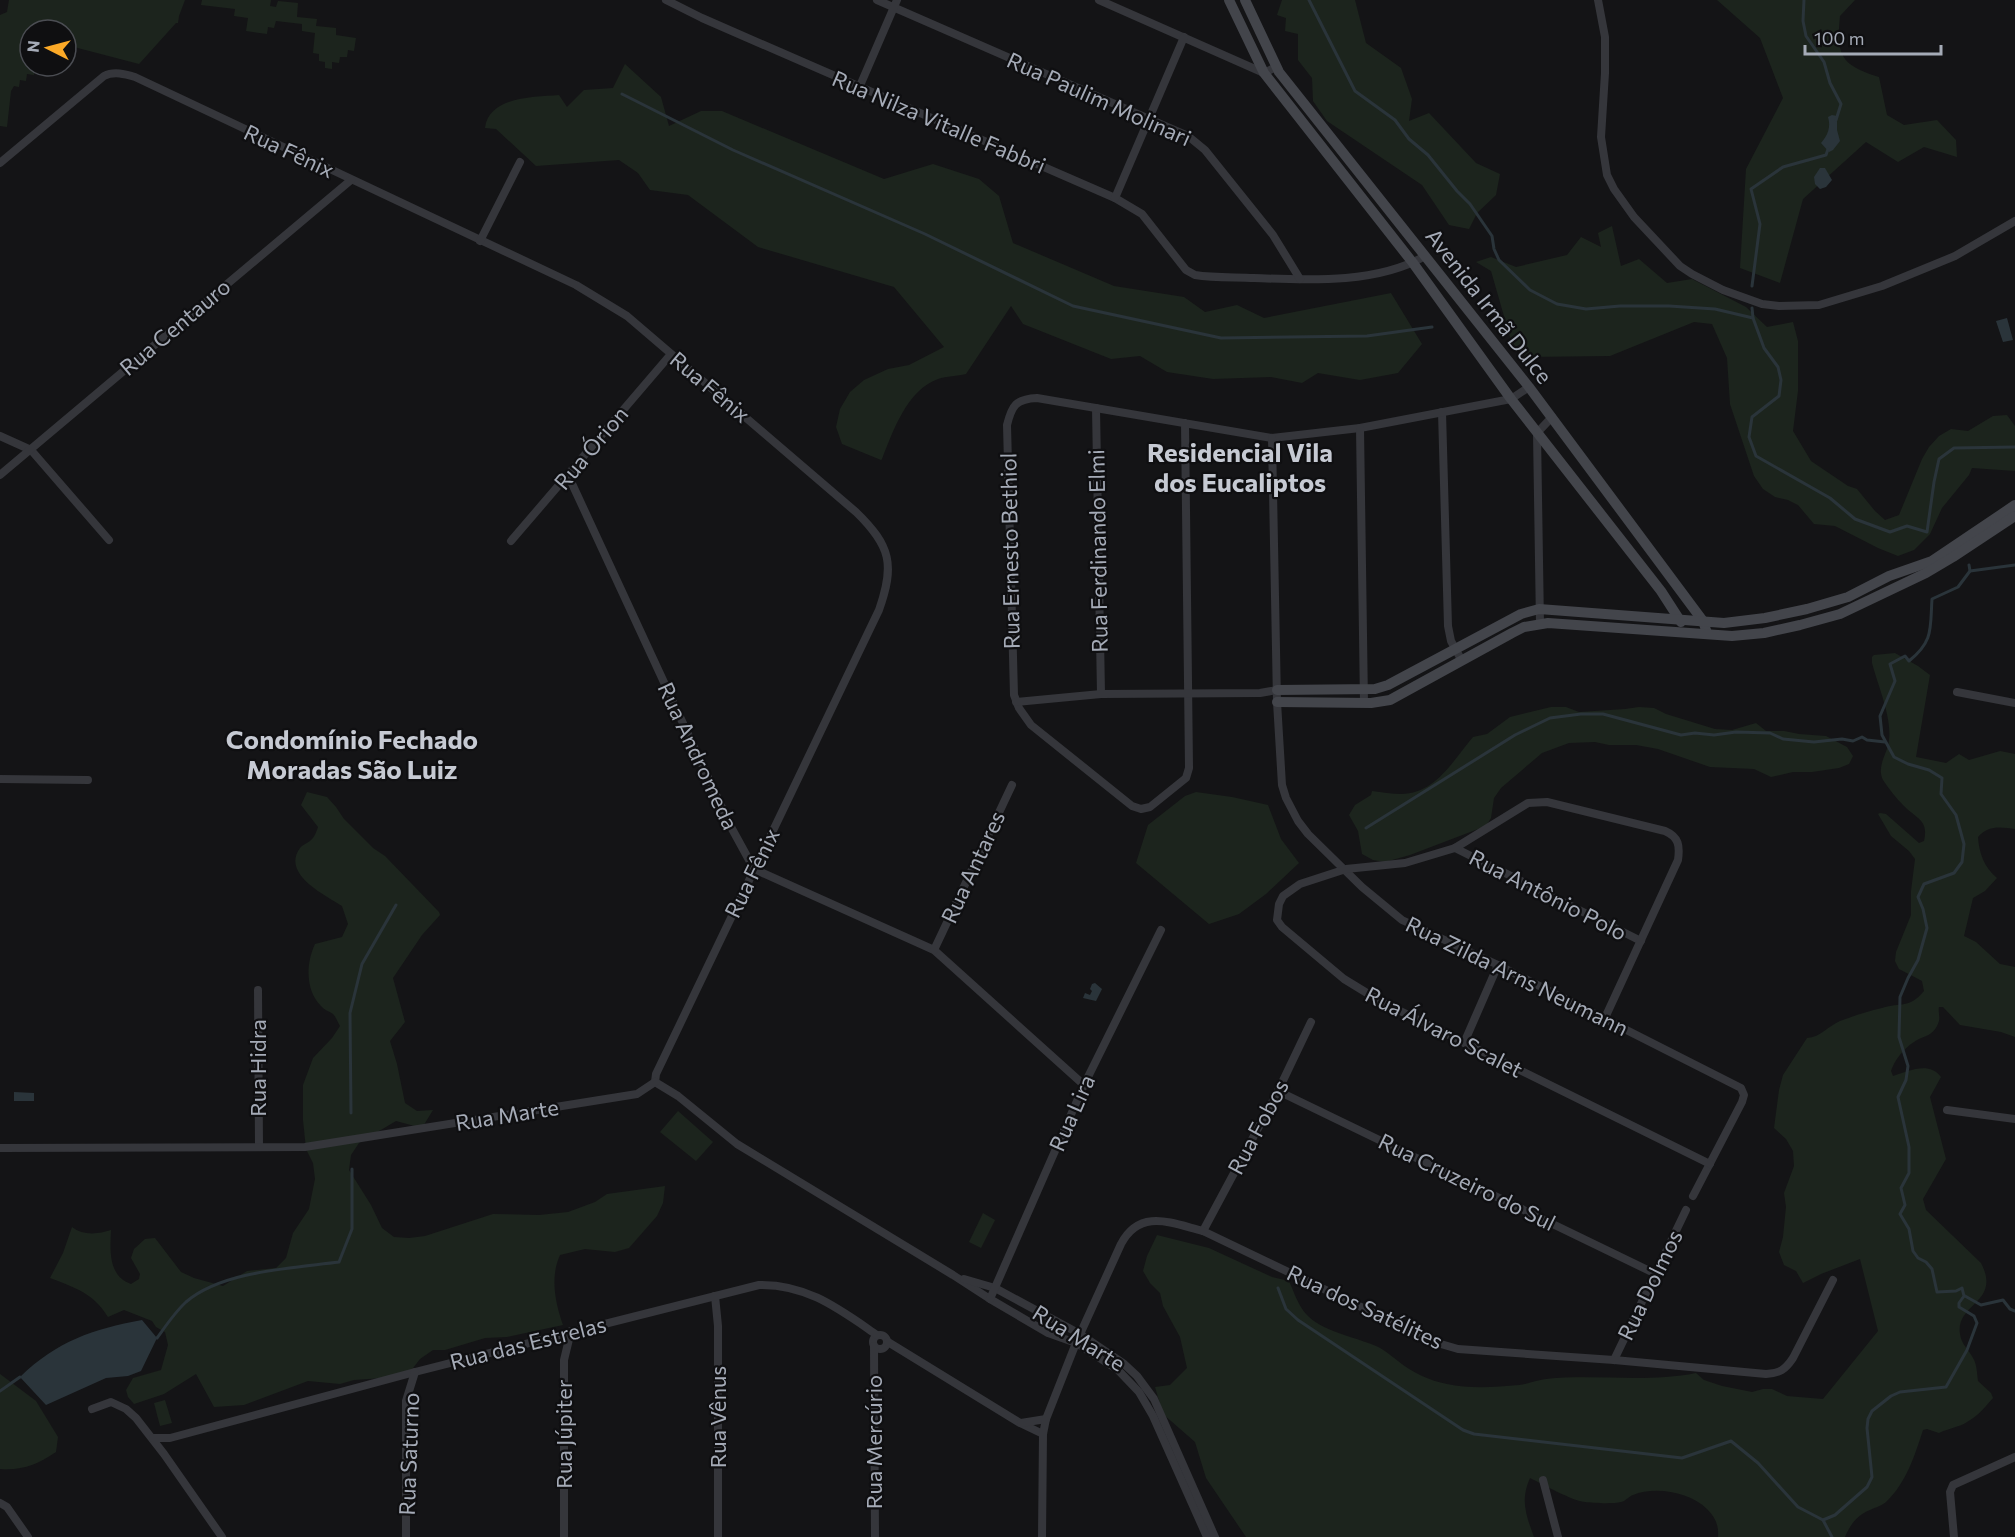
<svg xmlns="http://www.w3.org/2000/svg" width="2015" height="1537" font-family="Commissioner,sans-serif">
  <rect width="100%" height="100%" fill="#141416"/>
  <g fill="#1c241d">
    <path d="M9 0H185L179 16 178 23H176L139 64 74 47 66 51V30H30V66H35L34 75 27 74 26 81 20 80 19 87 14 86 11 91 7 127 0 126V15L7 12Z"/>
    <path d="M202 0H271L270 6 276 7 278 1 298 3 297 17 317 19 316 26 336 28V35L356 38 354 51 348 50 347 57H340L339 63 332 62V69L325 68V62L319 61V54L313 53 315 33 302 31V24L276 21 274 28 268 27 267 34 246 31 248 18 234 16 235 9 201 5Z"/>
    <path d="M1282 0H1355L1366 43 1401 68 1412 99 1409 121 1429 113 1476 163 1500 174 1496 195 1477 213 1469 229 1449 225 1422 185 1327 121 1313 101 1312 78 1298 60V34L1285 31 1286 18 1277 15Z"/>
    <path d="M1717 0H1855L1840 16C1836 56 1841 65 1879 77L1887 115 1904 125 1937 120 1956 140 1957 157 1924 147 1898 162 1866 142 1803 199 1780 283 1740 268 1746 169 1783 98 1760 38Z"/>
    <path d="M625 64 661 97 669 126 701 111H722L884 179 933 164 979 179 999 196 1013 243 1114 286 1184 297 1205 312 1237 305 1264 318 1391 293 1422 344 1398 373 1360 380 1318 373 1302 383 1271 377 1213 379 1167 372 1140 356 1111 359 1023 324 1011 306 966 374C957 376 947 376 938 379 907 390 893 431 882 459L881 460 842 444 836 427 840 409 850 392 864 380 888 369 909 365 944 347 894 287 758 247 688 195 650 190 638 173 619 160 536 166 496 129 485 128C489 96 535 97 559 95L567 107 584 90 613 88Z"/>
    <path d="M1612 226 1621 266 1639 259 1667 283 1692 279 1746 307 1767 327 1793 322 1798 341V391L1793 431 1811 461 1848 486 1857 489 1875 511 1885 520 1899 515 1922 459 1929 447 1939 436 1951 429 1968 431 1993 416 2007 415 2015 426V471L1972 468 1969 475 1942 508 1930 534 1914 550 1898 556 1878 548 1835 526 1814 524 1798 505 1788 500 1775 497 1763 489 1754 476 1730 404 1727 358 1712 324 1694 322 1610 356 1526 357 1512 344 1491 271 1476 262 1491 257 1516 267 1567 255 1581 237 1601 247 1598 233Z"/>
    <path d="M1895 653 1918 666 1930 675 1916 757 1946 763 1959 754 1969 760 2000 751 2015 754V829C2001 827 1988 825 1978 837 1979 853 1984 867 1997 878L1985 891 1973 898 1964 936 1976 942 2000 964 2015 967V1037L2001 1032 1960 1025 1943 1007H1939C1938 1011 1940 1017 1939 1021 1934 1037 1924 1035 1914 1042 1904 1048 1894 1061 1891 1071L1893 1076C1909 1071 1929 1061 1941 1077L1930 1097 1946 1159 1923 1199 1926 1210 1981 1263C2002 1303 1955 1303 1960 1334 1961 1344 1969 1350 1973 1358 1977 1364 1977 1374 1978 1381L1991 1393 1993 1398C1985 1407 1978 1416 1967 1422 1960 1427 1949 1428 1939 1433L1927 1429 1923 1430C1915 1455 1906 1483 1887 1501 1882 1506 1876 1507 1870 1510 1857 1515 1850 1525 1845 1537H1718C1719 1525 1715 1517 1707 1509 1690 1492 1655 1486 1633 1495 1629 1496 1626 1501 1621 1502 1614 1504 1592 1503 1585 1502 1570 1500 1545 1485 1530 1478 1520 1500 1526 1515 1534 1537H1246L1206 1478 1195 1442 1163 1414 1155 1387 1170 1385 1187 1368 1180 1337 1163 1306 1160 1293 1150 1283 1143 1271 1147 1256 1157 1235 1209 1248 1272 1277 1289 1281C1294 1292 1298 1305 1306 1314 1321 1331 1355 1337 1376 1346 1385 1350 1390 1355 1398 1361 1411 1372 1430 1381 1447 1384 1470 1389 1496 1387 1519 1385 1528 1384 1537 1380 1546 1379 1596 1374 1647 1383 1696 1373L1704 1380 1722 1386 1752 1392 1763 1389H1772L1787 1396 1823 1399 1878 1331 1860 1259 1821 1274 1803 1283 1796 1271 1784 1265 1779 1252 1783 1237 1786 1207 1784 1193 1794 1166 1793 1151 1786 1139 1774 1128 1779 1090 1783 1075 1807 1038C1821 1037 1828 1026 1840 1021 1854 1016 1868 1011 1882 1008 1901 1002 1909 1009 1924 991L1922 981 1899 969 1895 961 1896 952 1911 915V891L1915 859 1909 851 1891 836 1878 814 1880 813 1886 814 1919 843 1924 841C1929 819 1916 819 1903 805 1896 798 1889 789 1883 780 1876 766 1888 753 1889 740 1892 717 1878 686 1872 663V657L1874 655Z"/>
    <path d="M1551 707H1566L1579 712 1625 709 1639 707 1654 708 1666 714 1715 729 1732 730 1756 723 1766 731H1784L1799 734 1826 736 1847 747 1853 756 1849 764 1839 768 1812 772H1793L1771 777 1754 769 1710 767 1658 749 1636 745H1609L1595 742 1569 743 1542 753 1501 788 1494 798 1491 818 1486 826 1410 855 1385 862 1373 860 1362 854 1358 831 1349 815 1355 805 1371 795 1372 791C1382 792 1392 794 1401 794 1436 794 1453 760 1473 737L1487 734 1510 717Z"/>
    <path d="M307 792 327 797 336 807 344 819 373 848 385 856 439 912 440 915 422 935 393 978 405 1022 390 1041 397 1064 405 1103 417 1111 433 1110 422 1128 396 1121 359 1143 351 1155 349 1170 371 1205 382 1228 394 1237 409 1238 425 1236 493 1214 539 1215 568 1212 595 1202 607 1194 665 1186 663 1203 657 1216 629 1248 615 1252 585 1249 560 1255C550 1277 555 1302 563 1325L507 1337 485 1338 445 1350H433L420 1359 410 1372 383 1378 354 1380 340 1384 308 1381 244 1405 214 1407 196 1374 164 1394 134 1404 128 1397 126 1390 133 1378 161 1370 168 1345 165 1332 156 1327 152 1321 124 1310 108 1317C93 1293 76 1288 50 1278L63 1253 72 1227C83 1236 99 1234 111 1230 110 1250 108 1276 131 1284L139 1279 140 1274 131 1258 134 1249 145 1239 155 1238 181 1272 194 1278 223 1286 247 1271 276 1268 286 1258 293 1233 309 1209 315 1179 313 1163 306 1149 303 1120V1085L313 1058 332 1038 340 1026C338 1023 336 1017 333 1014 329 1011 324 1010 321 1006 305 990 306 963 315 944L342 937 348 924 342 906C325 895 281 874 300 848 303 844 309 843 312 839 315 836 317 830 318 827L301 805Z"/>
    <path d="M1196 792 1232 797 1268 805 1281 839 1299 863 1266 894 1239 914 1209 924 1136 863 1148 825 1185 796Z"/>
    <path d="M678 1111 713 1142 696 1161 660 1132Z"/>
    <path d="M983 1213 995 1220 981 1248 969 1242Z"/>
    <path d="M0 1374 36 1401 58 1437 56 1452C38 1464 22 1471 0 1469Z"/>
    <path d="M165 1400 172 1423 160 1426 154 1403Z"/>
  </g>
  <g fill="#2a343a">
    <path d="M1832 115 1837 116V130L1840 141 1833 150 1829 152 1821 143C1828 135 1831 127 1828 117Z"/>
    <path d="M1820 168H1825L1832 180 1826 187 1820 189 1815 184 1814 177Z"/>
    <path d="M2007 318 2013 340 2003 342 1996 321Z"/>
    <path d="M1095 983 1102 989 1096 1001 1083 998 1085 993 1090 995 1092 991 1090 989 1092 984Z"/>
    <path d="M14 1092 34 1093V1101H14Z"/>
    <path d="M142 1320 157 1338 141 1371 128 1376 106 1378 46 1405 20 1377C57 1341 93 1329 142 1320Z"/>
  </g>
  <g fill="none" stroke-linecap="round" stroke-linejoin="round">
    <g stroke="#2a343a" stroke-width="3">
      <path d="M1309 0 1355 91 1395 120 1409 139 1428 155 1457 191 1470 204 1492 236 1494 249 1499 260 1530 290 1557 304 1586 309 1620 306H1669L1715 309 1753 318"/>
      <path d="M1804 0 1803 21 1806 36 1824 62 1830 83 1841 104 1836 120"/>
      <path d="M622 94 733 150 925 234 1073 306 1221 338 1367 336 1432 327"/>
      <path d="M1752 286 1760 224 1751 189 1783 167 1826 155 1828 149"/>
      <path d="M1752 308 1753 318 1764 348 1778 367 1781 380 1779 396 1752 417 1749 437 1756 456 1830 498 1855 519 1890 532 1907 526 1927 532 1934 482 1939 459 1954 448 2015 447"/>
      <path d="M1970 571 2015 565"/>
      <path d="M1366 828 1515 735 1550 718 1581 714H1603L1681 735 1695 733 1714 735 1736 732 1770 733 1783 739 1814 742 1842 739 1853 741 1862 737 1867 740 1885 742"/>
      <path d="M351 1113 350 1013 362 964 396 905"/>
      <path d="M1278 1288 1286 1309 1298 1320 1463 1430 1474 1434 1682 1458 1731 1441 1758 1463 1798 1507 1823 1520 1832 1537"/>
      <path d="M1965 1296 1981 1305 2003 1300 2010 1309 2015 1311"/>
      <path d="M157 1338C165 1327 175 1312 186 1302 222 1271 293 1268 339 1262L352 1229V1169"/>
      <path d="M0 1391 20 1377"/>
      <path d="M1823 1520 1835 1515 1867 1487 1872 1477 1867 1428 1868 1419 1872 1411 1891 1396 1900 1392 1946 1387 1967 1350 1977 1323 1974 1316 1959 1307V1303L1964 1296 1962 1288 1956 1291 1937 1292 1932 1269 1926 1262 1918 1258 1913 1251 1909 1229 1900 1214 1905 1205 1901 1188 1909 1173V1147L1898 1097 1906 1080 1908 1066 1899 1037 1900 997 1908 978 1918 960 1927 928 1923 909 1918 897 1924 884 1954 873 1962 862 1964 844 1956 815 1941 794 1942 778 1929 770 1908 764 1894 757 1882 735 1880 716 1895 681 1890 664 1905 656 1909 661C1934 641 1930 628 1932 599L1958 587 1970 571 1969 565"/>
    </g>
    <g stroke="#35363b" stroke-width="8">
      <path d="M666 0 702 18 1115 198 1142 214 1186 270 1195 275C1214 278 1235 277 1254 278 1308 280 1377 284 1425 256"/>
      <path d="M877 0 1188 136 1205 150 1273 235 1300 279"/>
      <path d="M1099 0 1264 73 1276 67"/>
      <path d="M1598 0 1605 37V73L1601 137 1607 175 1614 189 1634 217 1680 266 1692 274 1723 290 1762 304 1779 306 1819 305 1882 286 1955 256 2015 221"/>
      <path d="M859 88 897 0"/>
      <path d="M0 163 104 76C114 71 125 74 135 77L576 285 627 316 856 512C891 546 895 565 879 610L656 1074 655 1082"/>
      <path d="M1115 198 1184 37"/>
      <path d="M480 241 520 162"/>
      <path d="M1096 408 1101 694"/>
      <path d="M1442 412 1448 626 1451 641 1462 661"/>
      <path d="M1185 423 1189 768 1186 778 1150 807 1141 809 1132 806 1031 725 1019 708 1014 695 1007 425C1012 405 1016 399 1037 398L1272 438 1360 428 1511 399 1529 387"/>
      <path d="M1360 428 1364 703"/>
      <path d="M0 436 31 450 109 540"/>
      <path d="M1272 438 1277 702 1282 785 1286 798 1298 821 1308 834 1362 887 1402 920 1498 965 1741 1088 1744 1095 1742 1102 1693 1196"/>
      <path d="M0 475 351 180"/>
      <path d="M568 475 731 827 754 869 934 950 1084 1085"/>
      <path d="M511 541 671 354"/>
      <path d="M1540 624 1537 433 1552 417"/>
      <path d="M1957 692 2015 703"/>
      <path d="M1016 702 1101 694 1260 693 1277 690"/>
      <path d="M0 779 88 780"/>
      <path d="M1455 848 1641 941"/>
      <path d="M934 950 1012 785"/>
      <path d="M258 990 259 1146"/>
      <path d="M1604 1020 1678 860C1680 846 1679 837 1665 831L1547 802 1528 803 1455 848 1405 863 1346 869 1300 884 1283 896 1279 904 1277 920 1282 927 1344 979 1380 1001 1710 1164"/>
      <path d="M1464 1043 1498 965"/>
      <path d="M655 1082 678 1096 737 1144 953 1275 990 1299 1048 1333 1076 1343 1118 1370 1139 1392 1153 1416 1207 1537"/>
      <path d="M1278 1091 1656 1274"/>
      <path d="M1947 1110 2015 1119"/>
      <path d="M0 1148 305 1147 637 1094 655 1082"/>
      <path d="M1203 1231 1278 1091 1311 1022"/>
      <path d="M964 1279 995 1288 1080 1334 1123 1363 1137 1376 1154 1399 1215 1537"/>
      <path d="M715 1296 718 1326V1537"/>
      <path d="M990 1299 1084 1085 1161 930"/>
      <circle cx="880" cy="1342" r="7"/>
      <path d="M888 1342 1020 1423 1043 1434"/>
      <path d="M874 1346 875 1537"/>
      <path d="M1614 1360 1686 1210"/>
      <path d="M92 1409 111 1402 126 1409 136 1418 164 1454 222 1537"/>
      <path d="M1021 1423 1046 1419"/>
      <path d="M153 1438H170L415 1372 759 1285C807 1284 839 1309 877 1335"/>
      <path d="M1543 1480 1558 1537"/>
      <path d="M0 1503 7 1507 28 1537"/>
      <path d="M406 1537V1401L415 1372"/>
      <path d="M564 1537V1360L571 1331"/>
      <path d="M1042 1537 1043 1434 1046 1419 1076 1343 1121 1244C1140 1208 1171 1223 1203 1231L1434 1342 1458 1349 1614 1360 1766 1374C1780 1373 1785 1370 1793 1358L1833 1280"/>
      <path d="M1954 1537 1950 1492 1953 1485 2015 1457"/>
    </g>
    <g stroke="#43454b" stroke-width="10">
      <path d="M1229 0 1264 73 1413 263 1511 399 1661 591 1681 622"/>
      <path d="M1245 0 1279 72 1529 387 1703 621 1707 633"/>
      <path d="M1277 690 1375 689 1388 685 1521 614 1539 609 1724 623 1765 618 1807 609 1848 597 1889 576 1932 561 2015 505"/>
      <path d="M1277 702 1371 703 1390 700 1512 633 1524 627 1548 623 1732 636 1764 633 1800 625 1840 614 1926 573 1953 557 2015 516"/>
    </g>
  </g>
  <g text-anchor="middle" stroke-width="4.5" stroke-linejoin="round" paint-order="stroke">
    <g font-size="22" fill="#a5abb7" stroke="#0f0f11">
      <text transform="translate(1099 99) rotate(24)" y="8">Rua Paulim Molinari</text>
      <text transform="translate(939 122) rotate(23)" y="8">Rua Nilza Vitalle Fabbri</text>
      <text transform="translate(289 151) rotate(25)" y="8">Rua Fênix</text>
      <text transform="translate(1489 306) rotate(52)" y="8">Avenida Irmã Dulce</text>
      <text transform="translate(175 327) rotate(-40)" y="8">Rua Centauro</text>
      <text transform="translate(710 387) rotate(40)" y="8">Rua Fênix</text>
      <text transform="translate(591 448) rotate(-50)" y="8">Rua Órion</text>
      <text transform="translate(1010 551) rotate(-91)" y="8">Rua Ernesto Bethiol</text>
      <text transform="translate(1098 551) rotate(-91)" y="8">Rua Ferdinando Elmi</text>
      <text transform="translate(698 756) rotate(65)" y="8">Rua Andromeda</text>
      <text transform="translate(973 867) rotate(-65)" y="8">Rua Antares</text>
      <text transform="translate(752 873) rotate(-64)" y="8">Rua Fênix</text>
      <text transform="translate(1548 895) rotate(27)" y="8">Rua Antônio Polo</text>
      <text transform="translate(1517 976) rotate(26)" y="8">Rua Zilda Arns Neumann</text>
      <text transform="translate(1444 1032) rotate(27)" y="8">Rua Álvaro Scalet</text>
      <text transform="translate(258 1068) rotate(-90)" y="8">Rua Hidra</text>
      <text transform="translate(1072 1113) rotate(-66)" y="8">Rua Lira</text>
      <text transform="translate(507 1115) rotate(-9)" y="8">Rua Marte</text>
      <text transform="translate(1258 1127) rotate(-62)" y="8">Rua Fobos</text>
      <text transform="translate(1467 1182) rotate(26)" y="8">Rua Cruzeiro do Sul</text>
      <text transform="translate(1650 1285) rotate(-64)" y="8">Rua Dolmos</text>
      <text transform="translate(1365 1307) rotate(25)" y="8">Rua dos Satélites</text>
      <text transform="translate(1079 1338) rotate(32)" y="8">Rua Marte</text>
      <text transform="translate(528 1343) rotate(-14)" y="8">Rua das Estrelas</text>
      <text transform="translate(718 1417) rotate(-90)" y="8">Rua Vênus</text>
      <text transform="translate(564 1434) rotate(-90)" y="8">Rua Júpiter</text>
      <text transform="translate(874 1442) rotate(-90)" y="8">Rua Mercúrio</text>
      <text transform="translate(409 1454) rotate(-88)" y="8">Rua Saturno</text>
    </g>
    <g font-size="26" font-weight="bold" fill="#c6cad3" stroke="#0f0f11">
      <text x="1240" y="462">Residencial Vila<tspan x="1240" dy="30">dos Eucaliptos</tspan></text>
      <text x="352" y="749">Condomínio Fechado<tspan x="352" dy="30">Moradas São Luiz</tspan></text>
    </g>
  </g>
  <g transform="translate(48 48) rotate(276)"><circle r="28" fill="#0f0f11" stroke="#4b4d53" stroke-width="1.5"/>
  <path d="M0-4.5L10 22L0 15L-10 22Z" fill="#fba927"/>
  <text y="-9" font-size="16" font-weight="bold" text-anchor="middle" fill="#a5abb7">N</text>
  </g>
  <path d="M1805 45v9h136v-9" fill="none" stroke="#a5abb7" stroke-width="3"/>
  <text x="1814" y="45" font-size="18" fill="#a5abb7" stroke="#0f0f11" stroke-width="4.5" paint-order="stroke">100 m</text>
</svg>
